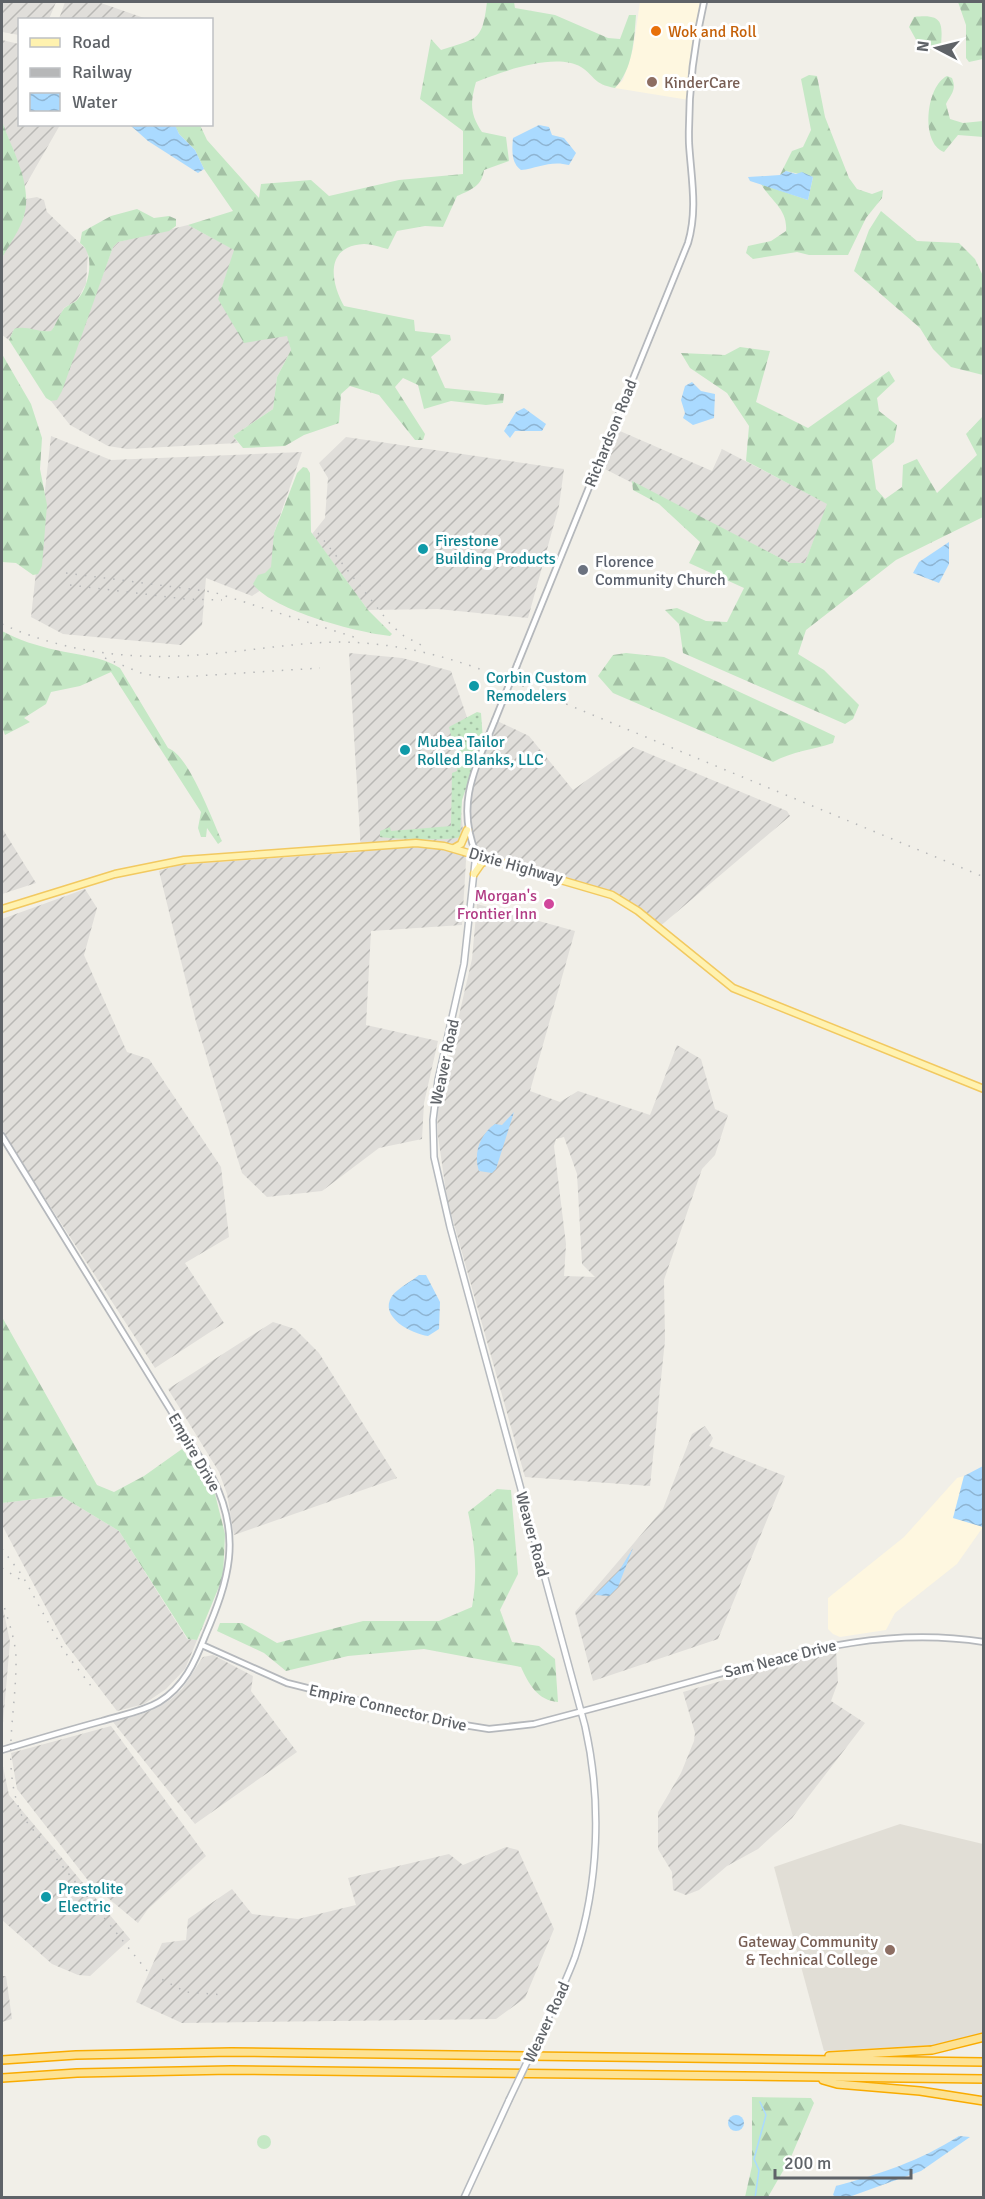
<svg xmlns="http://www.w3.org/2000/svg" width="985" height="2199" font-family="Signika,sans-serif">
  <defs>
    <pattern id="industrial-furrows" width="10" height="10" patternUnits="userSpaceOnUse" patternTransform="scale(1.5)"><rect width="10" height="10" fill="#e0deda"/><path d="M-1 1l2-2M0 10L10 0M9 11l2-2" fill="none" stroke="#b9b8b5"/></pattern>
    <pattern id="green-dots" width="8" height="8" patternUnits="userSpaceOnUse" patternTransform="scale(1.5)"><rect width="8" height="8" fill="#c5e8c5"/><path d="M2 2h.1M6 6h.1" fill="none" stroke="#a3c0a4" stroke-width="1.8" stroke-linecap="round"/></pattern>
    <pattern id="forest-firs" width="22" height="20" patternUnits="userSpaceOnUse" patternTransform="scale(1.5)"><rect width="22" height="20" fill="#c5e8c5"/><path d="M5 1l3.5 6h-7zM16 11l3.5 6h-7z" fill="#a3c0a4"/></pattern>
    <pattern id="water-waves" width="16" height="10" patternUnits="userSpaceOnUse" patternTransform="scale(1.5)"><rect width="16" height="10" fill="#aadaff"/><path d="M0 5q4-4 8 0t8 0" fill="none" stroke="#8eb4d2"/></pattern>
  </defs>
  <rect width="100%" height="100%" fill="#f1efe8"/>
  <g fill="#fef7e0">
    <path d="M640 2H700L689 100 615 88 623 80 633 49Z"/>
    <path d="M964 1476 953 1518 983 1527 957 1564 895 1613 886 1630 840 1637 833 1634 828 1629V1598L904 1537 957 1478Z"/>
  </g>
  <g fill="url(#industrial-furrows)" fill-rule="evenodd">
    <path d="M2 2H56L49 19 20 20 19 35 2 32Z"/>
    <path d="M65 2H98L147 19H59Z"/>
    <path d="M2 40 19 44 20 124 60 125 24 188 19 165 2 122Z"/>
    <path d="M37 197 44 200 47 212 88 251 86 284 77 300 64 308 51 332 14 329 9 340 2 335V258L24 216 26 199Z"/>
    <path d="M188 225 235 250 218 299 288 336 291 350 277 377 273 409 233 436 238 443 127 449 108 446 70 425 51 401 57 399 113 247 118 242Z"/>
    <path d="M613 428 712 471 722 449 828 504 805 563H790L597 465Z"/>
    <path d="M51 436 111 460 302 452 274 533V581L252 596 206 578 202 625 181 645 63 634 31 617Z"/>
    <path d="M346 437 564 469 559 506 528 618 438 609 368 610 312 534 325 518 328 478 319 463Z"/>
    <path d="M349 653 402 658 451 671 478 749 460 801 466 861 462 925 371 931 366 1025 438 1041 424 1103 422 1139 379 1148 322 1191 267 1197 242 1173 196 1022 159 871 178 865 361 852Z"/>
    <path d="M495 720 529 736 573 790 633 747 787 811 790 816 658 928 626 903 476 853 470 840 467 796Z"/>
    <path d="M2 828 36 883 2 894Z"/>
    <path d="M85 889 97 908 84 955 127 1052 149 1059 221 1167 229 1237 185 1263 224 1323 155 1368 2 1132V919Z"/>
    <path d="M477 904 575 931 530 1091 560 1102 578 1091 650 1115 677 1045 701 1059 715 1109 728 1115 715 1155 702 1169 664 1280 665 1340 650 1486 525 1477 447 1199 438 1136 437 1111 472 959ZM564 1137 577 1174 582 1264 595 1277 564 1276 566 1244 554 1146 556 1139Z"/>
    <path d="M273 1322 295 1329 319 1353 397 1478 234 1535 227 1494 219 1472 168 1389Z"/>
    <path d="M705 1426 713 1438 709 1446 785 1476 718 1639 593 1681 575 1612 663 1509 692 1434Z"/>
    <path d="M61 1496 119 1531 187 1639 197 1640 185 1669 166 1689 144 1704 117 1711 65 1643 2 1525V1503Z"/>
    <path d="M2 1603 10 1642 2 1734Z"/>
    <path d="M836 1649 838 1682 831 1701 865 1723 792 1818 758 1849 727 1866 699 1890 686 1895 673 1890 672 1872 658 1849V1812L681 1773 694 1741 695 1733 683 1692 824 1651Z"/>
    <path d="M213 1655 253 1676 251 1691 297 1752 195 1824 113 1722 145 1713 170 1700 182 1689 203 1657Z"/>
    <path d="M111 1726 206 1856 148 1909 138 1923 90 1883 17 1789 11 1753Z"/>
    <path d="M2 1762 9 1795 130 1939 90 1976 78 1975 52 1964 2 1920Z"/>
    <path d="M506 1847 518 1850 554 1929 525 1998 496 2019 182 2023 136 2002 162 1943 186 1940 188 1919 232 1889 252 1914 298 1919 356 1905 348 1878 449 1854 463 1865Z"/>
    <path d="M2 1976H6L12 2019 2 2022Z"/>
  </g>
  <path fill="#e1ded6" d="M900 1824 983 1844V2033L933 2045 824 2051 774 1867Z"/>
  <path fill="url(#green-dots)" d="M477 712 481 713 483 740 462 800 460 837C454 841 388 839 380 837V831L390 827 391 831 451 826 452 773 457 771 458 739H452L449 727Z"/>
  <g fill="url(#forest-firs)">
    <path d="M487 2H514L515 8 555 15 608 38 620 39 629 15H636C634 40 633 69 615 88 593 84 596 77 581 67 555 52 501 72 476 82 470 103 470 114 482 132L506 137 509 161 484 170C482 186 471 190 457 196L443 227 425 226 397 231 388 249C380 247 371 244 364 244 325 246 330 281 344 306L414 320 415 331 450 335 451 340 431 357 445 388 504 394 503 403 486 405 451 401 424 409 418 385 403 378 395 387 425 434 423 440H415L379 395 350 386 341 394 339 423 304 435 285 446 243 448 233 436 273 409 277 377 291 350 287 336 244 343 218 299 234 250 188 225 233 211 204 169 195 150 179 134 175 125H200L207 140 259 198 261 184 311 180 329 196 399 180 463 174V131L420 99 431 39 441 50C478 38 482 42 487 2Z"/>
    <path d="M958 2H983V59L969 62 966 58V25Z"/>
    <path d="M914 17C941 14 943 21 941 45L936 49 927 50 919 45 909 27Z"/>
    <path d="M809 75 817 76 825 117 849 178 857 189 872 194 883 190 882 198 866 218 848 255H809L797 252 753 259 746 253 748 246 771 241 786 231C788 209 771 201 761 184L808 200 813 177 786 171 780 175 792 151 803 147 811 130 801 79Z"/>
    <path d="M947 76 952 78C957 90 951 94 946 104L950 119 963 123 983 121 984 137 958 135 944 152C920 143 926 86 947 76Z"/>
    <path d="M2 121C12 150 33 184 24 216 20 230 9 245 2 258Z"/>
    <path d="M137 209 154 218 169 216 176 219V226L169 231 118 242 113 247 62 391 57 400 51 401 46 398 9 340 14 329C28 325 37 333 51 331 56 325 58 317 63 310 66 305 74 304 78 299 89 286 96 254 80 243L82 232 111 216Z"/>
    <path d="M881 211 917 241 959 243 975 259 983 276V375L951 367 933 349 920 328 854 271 869 230Z"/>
    <path d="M740 347 770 351 756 402 808 428 889 371 895 381 877 398 879 411 897 425 894 442 872 460 876 489 885 499 902 487 903 465 917 459 937 493 977 455 966 434 983 416V517L896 560 806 630 798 654 824 670 859 705 853 719 845 724 683 653 679 624 665 610 677 608 706 621 727 622 744 588 689 563 700 542 659 504 633 490 632 481 790 563H805L827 504 746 461 749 426 727 393 690 368 681 353 725 355Z"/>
    <path d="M2 354 31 404 42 438 40 469 47 505 42 566 38 574 33 575 16 563 2 562Z"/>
    <path d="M303 467 307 468 310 473 311 532 368 610 392 634 390 636C358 633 271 610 253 584L258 575 265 573 271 567 274 533 297 473Z"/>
    <path d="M2 631C19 640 37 646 56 650 77 655 101 656 120 668L168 748C189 755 212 820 222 841L218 844 207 828 206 837H201L198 828 201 812 111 672 80 686 51 692 46 704 24 718 30 722 5 735 2 727Z"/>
    <path d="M626 653 664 657 835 736 833 743C812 750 793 751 773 762L613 693 598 676 613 655Z"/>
    <path d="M2 1317 97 1485 114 1492 144 1476 182 1449 214 1490 225 1534 223 1577 197 1640 188 1639 119 1531 61 1496 2 1503Z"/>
    <path d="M497 1489 511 1490 518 1574 500 1610 512 1642 539 1646 555 1659 558 1702C538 1701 528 1683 521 1667L424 1649 348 1656 286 1671 264 1653 217 1631 220 1623H242L277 1643 363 1621H439L472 1607C478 1574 475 1545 468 1512Z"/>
    <path d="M752 2097 811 2098 814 2103 791 2157 768 2197H745L752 2166Z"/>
  </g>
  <circle fill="#c5e8c5" cx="264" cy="2142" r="7"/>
  <g fill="url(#water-waves)">
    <path d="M130 125H175L179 134 195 150 204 169 198 173 148 141Z"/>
    <path d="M539 125 549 127 552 135 564 138 576 153 569 165C551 160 538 168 521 170 511 163 512 149 513 138Z"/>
    <path d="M786 171 796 174 802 172 813 177 808 200 750 181 748 177 780 175Z"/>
    <path d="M692 382 701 391 715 394 714 418 693 425 683 418 685 413 681 400 685 386Z"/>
    <path d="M524 408 546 424 542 431H515L510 438 504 431 516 412Z"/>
    <path d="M949 542V564L939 583 913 573 919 562Z"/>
    <path d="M514 1112 496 1169 492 1173 479 1171C473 1154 480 1134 495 1124L502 1125Z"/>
    <path d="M419 1275H426L440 1302 439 1329 428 1336C412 1334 378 1317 392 1296 399 1287 411 1282 419 1275Z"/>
    <path d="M983 1466V1527L953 1518 964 1476Z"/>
    <path d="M633 1548 618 1587 609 1596 595 1595 619 1571Z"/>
    <circle cx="736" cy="2123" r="8"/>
    <path d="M959 2136 970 2137 921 2171 849 2197H836L833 2195 836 2186C880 2174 920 2161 959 2136Z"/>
  </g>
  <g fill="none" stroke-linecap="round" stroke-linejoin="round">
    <path stroke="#aadaff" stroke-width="1.5" d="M755 2198 759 2170 754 2159 766 2115 760 2102"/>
    <g stroke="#b5b8bc" stroke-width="8">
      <g id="tertiary">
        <path d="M517 665 688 243C698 209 691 177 689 143 688 94 693 49 704 2"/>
        <path d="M476 853C455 803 476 767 495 720"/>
        <path d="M2 1136 213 1479C242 1537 229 1580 205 1636 195 1662 184 1687 159 1702 142 1712 121 1715 102 1721 69 1730 35 1740 2 1750"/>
        <path d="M202 1645 287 1683 439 1721 489 1729 534 1724C595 1708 655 1692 715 1675 807 1650 887 1627 984 1642"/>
      </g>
    </g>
    <g stroke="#b6babf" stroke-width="8">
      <g id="secondary">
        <path d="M476 853 464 964 438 1080 433 1120 434 1157 450 1227 585 1726C602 1801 599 1884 575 1957 565 1984 552 2010 539 2037"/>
        <path d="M464 2198 509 2100"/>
      </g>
    </g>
    <g stroke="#f2c960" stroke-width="9">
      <g id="primary">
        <path d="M454 848 461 844 467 830"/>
        <path d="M474 874 481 864 491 858"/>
        <path d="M2 909 115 874 184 860 416 843 444 846 612 895 638 911 733 988 984 1089"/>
      </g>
    </g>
    <g stroke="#f9ab00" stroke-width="10">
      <g id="motorway">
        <path d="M829 2056 932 2050 984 2037"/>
        <path d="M2 2060 76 2055 231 2052 984 2062"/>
        <path d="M2 2078 77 2073 231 2070 984 2079"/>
        <path d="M823 2080 837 2084 920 2091 984 2101"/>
      </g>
    </g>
    <use href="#tertiary" stroke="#fff" stroke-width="4.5"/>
    <use href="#secondary" stroke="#fff" stroke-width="5"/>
    <use href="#primary" stroke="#fff2af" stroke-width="6"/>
    <use href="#motorway" stroke="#fde293" stroke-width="7"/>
    <g stroke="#b6b7b8" stroke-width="1.5" stroke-dasharray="1.5 8" stroke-linecap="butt">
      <path d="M318 533 391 625 404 636 425 647"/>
      <path d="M66 573 213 592 357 638"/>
      <path d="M70 585 185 599 222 600"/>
      <path d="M2 624C63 652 130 660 197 655 244 652 290 643 337 642 394 642 448 656 501 677L984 877"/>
      <path d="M105 658 141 673 165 678 320 668"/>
      <path d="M2 1549 22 1575 64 1651 95 1691"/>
      <path d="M2 1568 21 1580"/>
      <path d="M2 1599C7 1618 15 1637 16 1657 17 1711 0 1765 22 1816L148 1972 186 1992 225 1995"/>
    </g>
    <g stroke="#b5b8bc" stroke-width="8" stroke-linecap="butt">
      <path id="tertiary-bridge" d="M495 720 517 665"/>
    </g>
    <g stroke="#b6babf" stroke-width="8" stroke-linecap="butt">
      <path id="secondary-bridge" d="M509 2100 539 2037"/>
    </g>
    <use href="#tertiary-bridge" stroke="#fff" stroke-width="4.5"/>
    <use href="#secondary-bridge" stroke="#fff" stroke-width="5"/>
  </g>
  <circle fill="#e8710a" stroke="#fff" stroke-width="2" cx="656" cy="31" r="6"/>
  <g fill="#8d6e63" stroke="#fff" stroke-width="2">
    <circle cx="652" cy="82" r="6"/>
    <circle cx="890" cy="1950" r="6"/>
  </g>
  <g fill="#0f9aa8" stroke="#fff" stroke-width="2">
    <circle cx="423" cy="549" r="6"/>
    <circle cx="474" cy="686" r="6"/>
    <circle cx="405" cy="750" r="6"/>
    <circle cx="46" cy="1897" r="6"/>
  </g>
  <circle fill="#6b7280" stroke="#fff" stroke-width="2" cx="583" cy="570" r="6"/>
  <circle fill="#d1479c" stroke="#fff" stroke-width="2" cx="549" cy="904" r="6"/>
  <g text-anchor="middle" stroke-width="6" stroke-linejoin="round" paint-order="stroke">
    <g font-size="16" fill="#c56008" stroke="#fff" text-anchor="start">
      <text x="668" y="37">Wok and Roll</text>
    </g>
    <g font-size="16" fill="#785e54" stroke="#fff" text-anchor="start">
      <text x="664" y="88">KinderCare</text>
      <text x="878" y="1947" text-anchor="end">Gateway Community<tspan x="878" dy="18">&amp; Technical College</tspan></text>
    </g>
    <g font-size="16" fill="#5f6368" stroke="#fff">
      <text transform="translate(610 433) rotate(-68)" y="6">Richardson Road</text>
      <text transform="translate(516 865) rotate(16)" y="6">Dixie Highway</text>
      <text transform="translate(444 1062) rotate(-78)" y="6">Weaver Road</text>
      <text transform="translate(195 1452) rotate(60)" y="6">Empire Drive</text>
      <text transform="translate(533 1534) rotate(75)" y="6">Weaver Road</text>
      <text transform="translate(780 1658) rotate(-14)" y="6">Sam Neace Drive</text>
      <text transform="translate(388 1707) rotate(13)" y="6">Empire Connector Drive</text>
      <text transform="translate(546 2022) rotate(-65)" y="6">Weaver Road</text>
    </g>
    <g font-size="16" fill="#0d838f" stroke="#fff" text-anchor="start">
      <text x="435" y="546">Firestone<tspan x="435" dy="18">Building Products</tspan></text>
      <text x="486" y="683">Corbin Custom<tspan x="486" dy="18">Remodelers</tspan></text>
      <text x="417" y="747">Mubea Tailor<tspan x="417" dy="18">Rolled Blanks, LLC</tspan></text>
      <text x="58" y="1894">Prestolite<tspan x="58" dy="18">Electric</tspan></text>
    </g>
    <g font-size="16" fill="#5b616d" stroke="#fff" text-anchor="start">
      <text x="595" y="567">Florence<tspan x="595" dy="18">Community Church</tspan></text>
    </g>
    <g font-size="16" fill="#b23c85" stroke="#fff" text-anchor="end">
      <text x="537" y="901">Morgan's<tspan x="537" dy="18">Frontier Inn</tspan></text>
    </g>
  </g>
  <rect width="985" height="2199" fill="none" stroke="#5f6368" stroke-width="6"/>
  <rect x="18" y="18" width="195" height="108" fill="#ffffff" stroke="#bfc1c3" stroke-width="1.5"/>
  <rect x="30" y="38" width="30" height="9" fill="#fff2af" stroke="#bfc1c3" stroke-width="1.5"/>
  <text x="72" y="48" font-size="18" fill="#5f6368">Road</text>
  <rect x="30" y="68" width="30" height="9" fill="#b6b7b8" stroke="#bfc1c3" stroke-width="1.5"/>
  <text x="72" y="78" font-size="18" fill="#5f6368">Railway</text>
  <rect x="30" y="93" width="30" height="18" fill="url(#water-waves)" stroke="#bfc1c3" stroke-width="1.5"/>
  <text x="72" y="108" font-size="18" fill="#5f6368">Water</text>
  <g transform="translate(937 48) rotate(277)" stroke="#ffffff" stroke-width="4.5" paint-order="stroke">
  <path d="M0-4.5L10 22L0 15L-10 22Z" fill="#5f6368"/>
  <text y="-9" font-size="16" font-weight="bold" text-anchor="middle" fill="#5f6368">N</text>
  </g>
  <path d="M775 2169v9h136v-9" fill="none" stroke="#5f6368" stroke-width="3"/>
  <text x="784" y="2169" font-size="18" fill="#5f6368" stroke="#ffffff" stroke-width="4.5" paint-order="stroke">200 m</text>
</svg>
